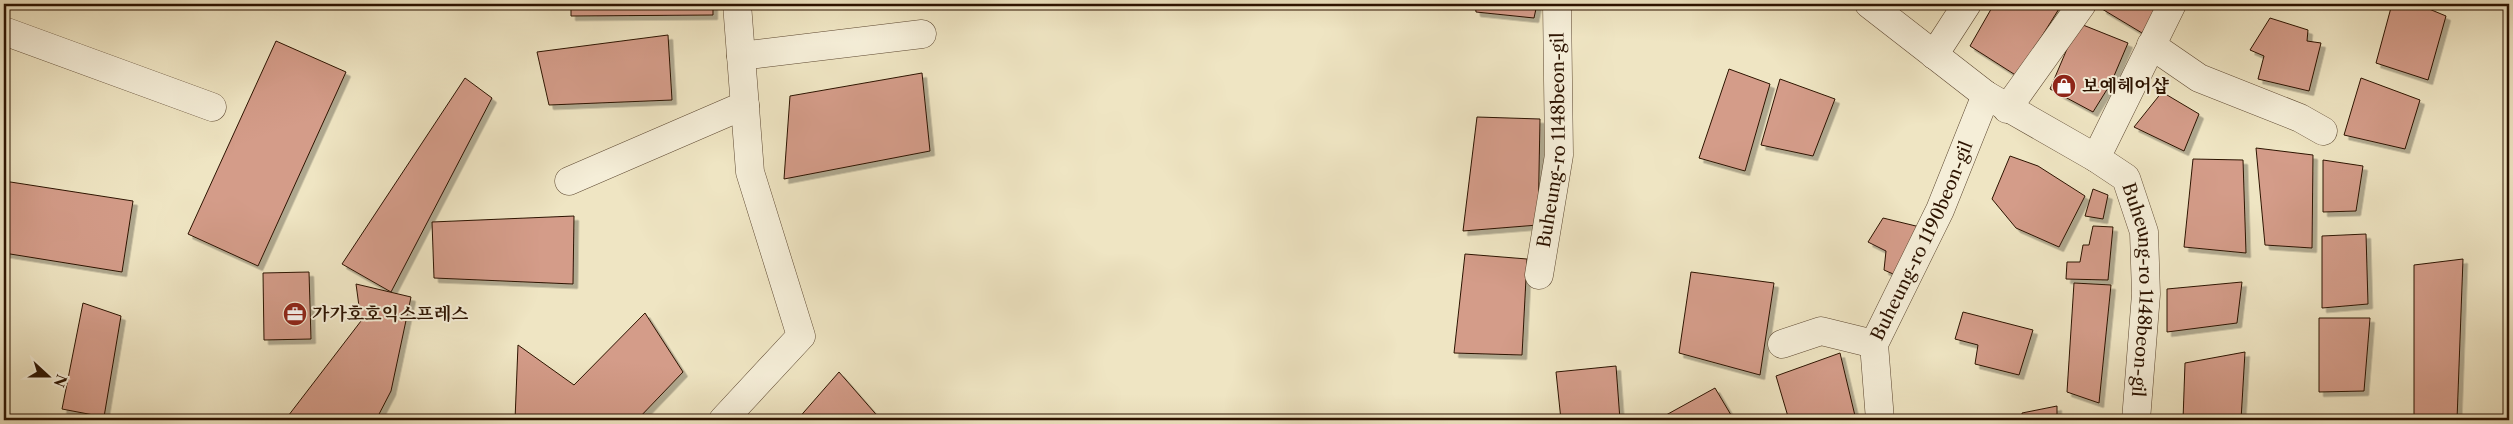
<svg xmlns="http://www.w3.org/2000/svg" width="2513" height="424" font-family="'Libre Caslon Text','Noto Serif KR',serif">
  <defs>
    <filter id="shadow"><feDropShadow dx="4.5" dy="4.5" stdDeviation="0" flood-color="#0004"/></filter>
  </defs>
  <rect width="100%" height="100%" fill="#efe5c3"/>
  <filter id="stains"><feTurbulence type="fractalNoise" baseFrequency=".004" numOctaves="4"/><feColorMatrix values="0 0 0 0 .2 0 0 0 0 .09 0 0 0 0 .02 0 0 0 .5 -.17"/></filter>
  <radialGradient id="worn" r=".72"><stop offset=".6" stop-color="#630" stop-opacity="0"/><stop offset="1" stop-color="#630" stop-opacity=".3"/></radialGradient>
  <g fill="#d49c89" stroke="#2c1300" filter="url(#shadow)">
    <path d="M571 4H713V15L571 16Z"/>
    <path d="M1475 4H1537L1534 18 1476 12Z"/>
    <path d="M1994 4H2062L2017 76 1970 46Z"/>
    <path d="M2104 4H2160L2142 33 2102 9Z"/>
    <path d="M2392 4H2417L2446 16 2428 80 2376 63Z"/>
    <path d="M2270 18 2308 30 2307 41 2321 43 2309 91 2258 79 2264 56 2250 50Z"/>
    <path d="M2078 23 2128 43 2111 83 2093 112 2050 89Z"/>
    <path d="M668 35 672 100 549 105 537 52Z"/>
    <path d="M276 41 346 72 258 266 188 234Z"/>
    <path d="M1729 69 1770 84 1745 171 1699 158Z"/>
    <path d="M922 73 930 151 784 179 790 96Z"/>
    <path d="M465 78 492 98 391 292 342 264Z"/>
    <path d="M2361 78 2420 100 2405 149 2344 135Z"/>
    <path d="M1780 79 1835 99 1813 156 1761 145Z"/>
    <path d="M2162 92 2199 114 2184 151 2134 127Z"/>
    <path d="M1477 117 1540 119 1538 225 1463 231Z"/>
    <path d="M2256 148 2313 155 2312 248 2265 245Z"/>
    <path d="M2010 156 2038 166 2085 196 2059 247 2016 228 1992 199Z"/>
    <path d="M2193 159 2243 160 2246 253 2184 247Z"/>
    <path d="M2323 160 2363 166 2356 211 2323 212Z"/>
    <path d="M4 181 133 201 122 272 4 253Z"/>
    <path d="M2093 189 2108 195 2103 219 2085 216Z"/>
    <path d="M574 216 573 284 434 278 432 222Z"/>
    <path d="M1883 218 1920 227 1900 277 1884 270 1886 251 1868 242Z"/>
    <path d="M2093 226 2113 227 2108 280 2066 279 2067 262H2080L2083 245H2089Z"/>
    <path d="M2366 234 2368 304 2322 308V236Z"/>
    <path d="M1465 254 1527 259 1522 355 1454 353Z"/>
    <path d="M2463 259 2457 420H2414V265Z"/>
    <path d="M309 272 311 339 264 340 263 273Z"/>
    <path d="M1691 272 1774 283 1760 375 1679 353Z"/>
    <path d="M2242 282 2237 323 2167 332V289Z"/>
    <path d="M2074 283 2111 285 2099 403 2067 392Z"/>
    <path d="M356 284 411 297 391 391 376 420H285L361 321Z"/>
    <path d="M83 303 121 316 104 417 62 409Z"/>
    <path d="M1963 312 2033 330 2019 375 1975 364 1978 345 1955 339Z"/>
    <path d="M645 313 683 372 637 420H515L518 345 574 385Z"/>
    <path d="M2319 318H2370L2364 391 2319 392Z"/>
    <path d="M2245 352 2241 420H2183L2185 363Z"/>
    <path d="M1840 353 1856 420H1789L1776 376Z"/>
    <path d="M1616 366 1620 420H1561L1556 372Z"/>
    <path d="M839 372 881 420H797Z"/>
    <path d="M1715 388 1734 420H1657Z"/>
    <path d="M2057 406V420H2022V413Z"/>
  </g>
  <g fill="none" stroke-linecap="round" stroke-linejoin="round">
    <g stroke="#5d4831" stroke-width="29">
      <g id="minor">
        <path id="s1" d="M1869 4 1986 95 2096 158 2126 178 2144 232 2146 294 2136 420"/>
        <path d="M4 31 212 107"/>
        <path d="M2151 45 2199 78 2300 118 2323 131"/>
        <path d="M1934 55 1967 4"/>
        <path d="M741 56 922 34"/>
        <path d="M2007 109 2082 4"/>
        <path d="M2096 158 2172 4"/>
        <path d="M569 181 745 105"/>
        <path id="s2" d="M1539 275 1559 155 1557 4"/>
        <path d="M1782 344 1821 331 1874 344"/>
        <path d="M723 420 801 336 750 172 737 4"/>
        <path id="s3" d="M1880 420 1874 344 1940 210 1986 95"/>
      </g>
    </g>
    <use href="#minor" stroke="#f5eed8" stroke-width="28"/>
  </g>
  <defs>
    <g id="shop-disc" transform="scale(1.25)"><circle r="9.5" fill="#8f2418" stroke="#f5eed8"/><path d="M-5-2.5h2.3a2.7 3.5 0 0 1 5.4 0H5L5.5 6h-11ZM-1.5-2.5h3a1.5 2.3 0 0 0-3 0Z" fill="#fff"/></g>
    <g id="office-disc" transform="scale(1.25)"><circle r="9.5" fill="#8f2418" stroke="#f5eed8"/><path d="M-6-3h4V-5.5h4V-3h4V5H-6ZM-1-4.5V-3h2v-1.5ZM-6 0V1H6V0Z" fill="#fff"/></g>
  </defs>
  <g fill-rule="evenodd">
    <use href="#shop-disc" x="2064" y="86"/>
    <use href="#office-disc" x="295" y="314"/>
  </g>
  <g text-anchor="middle" stroke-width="4" stroke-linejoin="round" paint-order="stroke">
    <g font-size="18" font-weight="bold" fill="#2c1300" stroke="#f5eed8" text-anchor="start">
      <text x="2082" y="92">보예헤어샵</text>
      <text x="312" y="320">가가호호익스프레스</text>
    </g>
    <g font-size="18" fill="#2c1300" stroke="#f5eed8">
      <text dy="6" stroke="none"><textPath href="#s2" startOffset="136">Buheung-ro 1148beon-gil</textPath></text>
      <text dy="6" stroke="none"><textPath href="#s3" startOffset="190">Buheung-ro 1190beon-gil</textPath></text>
      <text dy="6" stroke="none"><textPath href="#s1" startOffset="425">Buheung-ro 1148beon-gil</textPath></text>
    </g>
  </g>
  <rect width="2513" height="424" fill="none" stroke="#efe5c3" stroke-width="20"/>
  <rect x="5" y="5" width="2503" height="414" fill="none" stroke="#2c1300" stroke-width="2.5"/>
  <rect x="10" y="10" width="2493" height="404" fill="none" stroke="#2c1300"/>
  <g transform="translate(48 376) rotate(111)" stroke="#f5eed8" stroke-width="4" paint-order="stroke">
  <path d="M0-4L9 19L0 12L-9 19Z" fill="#2c1300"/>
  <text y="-8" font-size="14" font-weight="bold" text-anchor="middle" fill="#2c1300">N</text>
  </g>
  <rect width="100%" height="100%" filter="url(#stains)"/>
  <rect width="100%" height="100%" fill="url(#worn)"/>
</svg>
